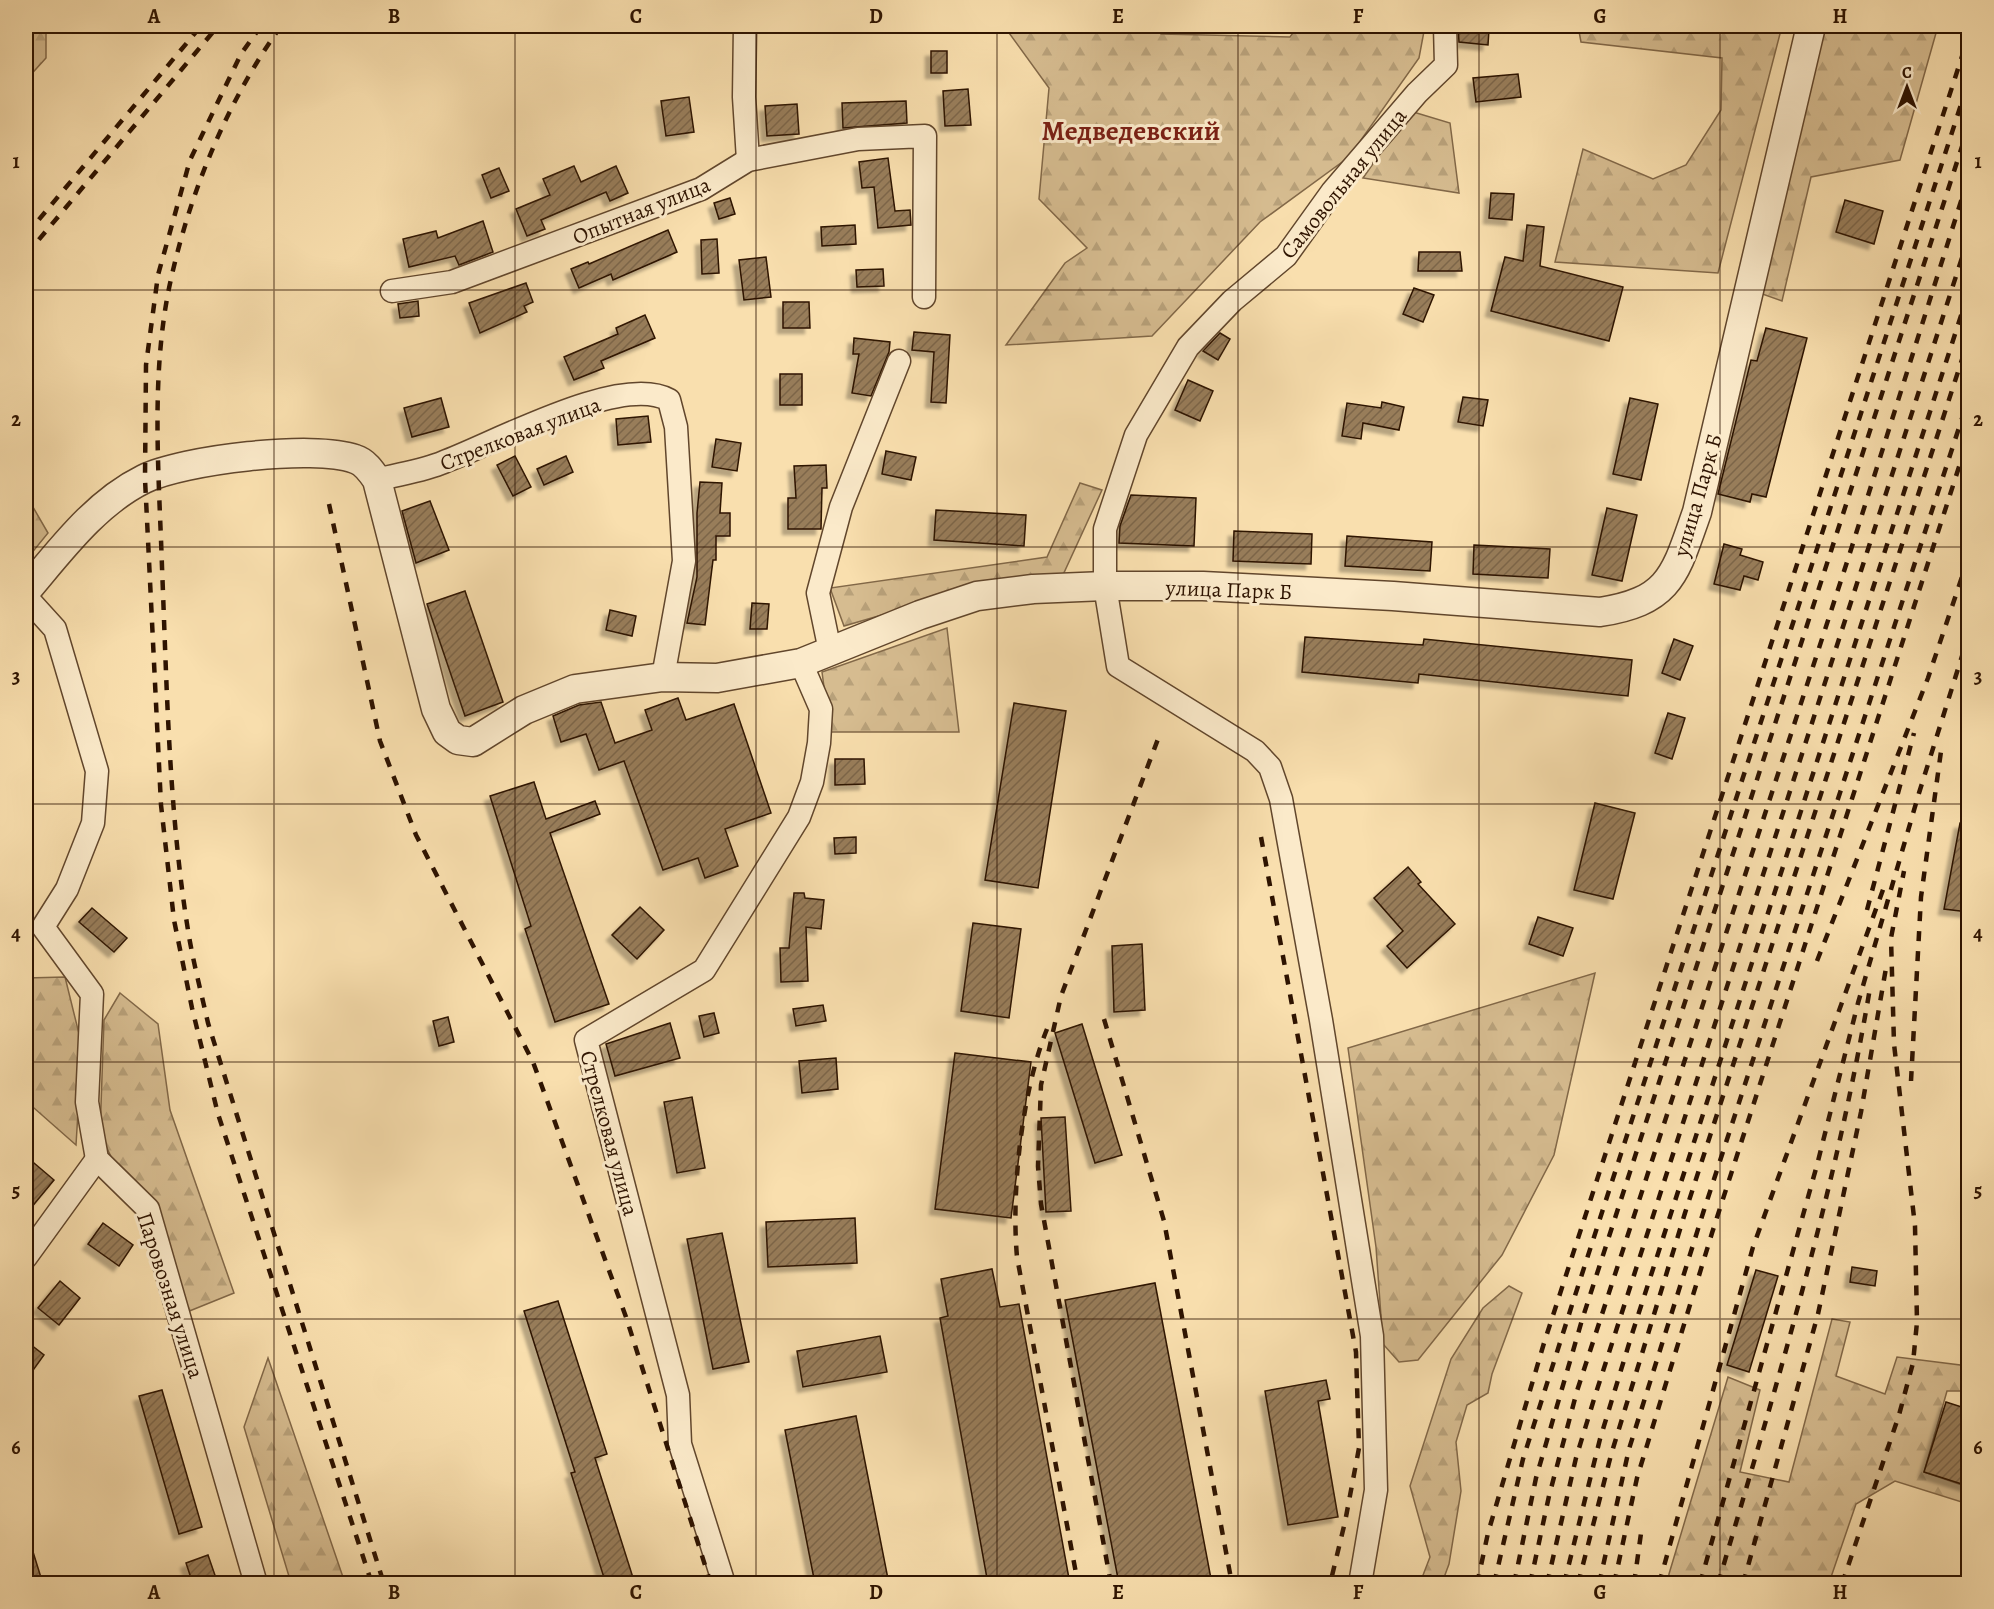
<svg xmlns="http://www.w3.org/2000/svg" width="1994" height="1609" font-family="Alegreya,serif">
  <defs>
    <pattern id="forest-firs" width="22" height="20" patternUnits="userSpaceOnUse" patternTransform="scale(1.5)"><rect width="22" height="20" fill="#d6bc90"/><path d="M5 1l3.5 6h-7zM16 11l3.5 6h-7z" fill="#b8a17a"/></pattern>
    <pattern id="building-hatch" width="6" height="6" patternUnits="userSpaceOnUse" patternTransform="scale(1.5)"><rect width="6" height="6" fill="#987d5a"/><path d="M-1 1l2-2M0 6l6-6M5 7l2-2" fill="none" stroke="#7c6548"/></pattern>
    <filter id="shadow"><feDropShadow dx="-5.5" dy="5.5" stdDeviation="1.5" flood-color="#0004"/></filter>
  </defs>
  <rect width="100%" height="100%" fill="#f9dfae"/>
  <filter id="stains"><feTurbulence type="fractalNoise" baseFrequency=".00333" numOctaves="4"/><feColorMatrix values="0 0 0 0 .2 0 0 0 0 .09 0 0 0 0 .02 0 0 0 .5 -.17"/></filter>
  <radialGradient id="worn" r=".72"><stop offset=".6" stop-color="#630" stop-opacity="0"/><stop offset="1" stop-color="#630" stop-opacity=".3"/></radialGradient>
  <g fill="url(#forest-firs)" stroke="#826848" stroke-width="1.5">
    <path d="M26 26H57L46 34V58L26 80Z"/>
    <path d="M1004 26H1150L1161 34 1290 37 1298 26H1425L1419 58 1349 157 1260 222 1152 336 1006 345 1065 263 1087 248 1039 199 1049 88Z"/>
    <path d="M1578 26H1782L1718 273 1555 262 1583 149 1653 179 1686 165 1721 110 1722 58 1581 42Z"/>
    <path d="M1815 26H1938L1900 160 1811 177 1782 301 1754 291Z"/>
    <path d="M1410 111 1450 123 1459 193 1363 178Z"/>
    <path d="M1080 483 1102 490 1062 577 961 592 844 626 830 588 1047 557Z"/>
    <path d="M26 495 48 533 26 560Z"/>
    <path d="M947 628 959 732H830L822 672Z"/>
    <path d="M1595 973 1554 1155 1502 1255 1418 1360 1399 1362 1383 1344 1376 1247 1348 1048Z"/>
    <path d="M65 977 82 1046 76 1145 26 1101V978Z"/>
    <path d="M120 993 158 1024 170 1110 234 1293 187 1312 100 1134 104 1020Z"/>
    <path d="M1509 1286 1522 1293 1492 1374 1488 1393 1467 1405 1456 1442 1461 1491 1449 1564 1442 1583H1420L1430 1557 1410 1486 1451 1359 1483 1308Z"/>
    <path d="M1832 1319 1850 1322 1836 1376 1885 1394 1897 1357 1968 1366V1391H1947L1924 1472 1968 1487V1504L1895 1481 1856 1504 1829 1583 1668 1584 1669 1574 1728 1377 1760 1390 1740 1472 1789 1482Z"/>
    <path d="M268 1358 345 1583H291L244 1427Z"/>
  </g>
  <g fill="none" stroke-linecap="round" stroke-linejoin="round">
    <path stroke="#7e6445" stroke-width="6" d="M26 33 36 26"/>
  </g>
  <g fill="url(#building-hatch)" stroke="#2e1300" stroke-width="1.5" filter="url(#shadow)">
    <path d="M1458 26 1489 29 1488 45 1459 42Z"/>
    <rect x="931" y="51" width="16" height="22"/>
    <path d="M1518 74 1521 97 1476 102 1473 78Z"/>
    <path d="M968 89 971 125 945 126 943 91Z"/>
    <path d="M689 97 694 132 666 136 661 101Z"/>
    <path d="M906 101 907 123 843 128 842 103Z"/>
    <path d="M797 104 799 134 767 136 765 106Z"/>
    <path d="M888 158 895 211 910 210 911 225 878 228 874 187 862 188 859 162Z"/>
    <path d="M574 166 581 182 616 166 628 193 610 201 606 192 541 220 545 229 527 236 516 209 550 195 543 179Z"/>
    <path d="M499 168 509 191 491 198 482 175Z"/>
    <path d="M1491 193 1514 194 1512 220 1489 218Z"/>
    <path d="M730 198 735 214 719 219 714 203Z"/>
    <path d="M1845 200 1883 211 1874 244 1836 232Z"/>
    <path d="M483 221 493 252 459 265 455 256 409 267 403 239 436 231 438 238Z"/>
    <path d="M855 225 856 244 822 246 821 227Z"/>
    <path d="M1527 225 1544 227 1540 266 1623 287 1609 341 1491 311 1505 257 1523 261Z"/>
    <path d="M668 230 677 252 613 280 611 274 579 288 571 269 588 262 589 264Z"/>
    <path d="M717 239 719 273 702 274 701 240Z"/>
    <path d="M1419 252H1460L1462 271H1418Z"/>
    <path d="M766 257 771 297 744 300 739 260Z"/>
    <path d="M883 269 884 286 857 287 856 270Z"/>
    <path d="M526 283 533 302 524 306 527 312 480 333 469 303Z"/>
    <path d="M1414 288 1434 295 1423 322 1403 314Z"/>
    <path d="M418 301 419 316 400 318 398 304Z"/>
    <path d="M783 302H809L810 328H783Z"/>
    <path d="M645 315 655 338 601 361 604 368 574 380 564 357 618 334 616 328Z"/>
    <path d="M1766 328 1807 338 1766 497 1752 494 1750 502 1718 494 1751 360 1757 361Z"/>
    <path d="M914 332 950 335 946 403 931 402 934 352 912 350Z"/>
    <path d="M1220 333 1230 339 1218 360 1203 351Z"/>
    <path d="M854 338 890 342 889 352 871 396 852 393 859 354H853Z"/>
    <rect x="780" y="374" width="22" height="31"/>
    <path d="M1188 380 1213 391 1200 421 1175 410Z"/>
    <path d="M1463 397 1488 400 1483 426 1458 422Z"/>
    <path d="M441 398 449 427 412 437 404 408Z"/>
    <path d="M1630 398 1658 404 1641 480 1613 474Z"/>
    <path d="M1382 402 1404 407 1399 430 1363 423 1361 439 1342 436 1347 403 1381 408Z"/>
    <path d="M648 416 651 442 618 445 616 419Z"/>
    <path d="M716 439 741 443 737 471 712 467Z"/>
    <path d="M886 451 916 457 911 480 882 474Z"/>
    <path d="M515 456 531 487 513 496 497 465Z"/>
    <path d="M566 456 573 472 544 485 537 469Z"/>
    <path d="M826 465 827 488H822L821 529H788V498H796L794 466Z"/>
    <path d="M700 482 722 483 720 513H730V536H716V560H713L705 625 687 623 697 577V513Z"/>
    <path d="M1131 495 1196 498 1194 546 1119 543 1120 526Z"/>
    <path d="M430 501 449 550 416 563 402 511Z"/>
    <path d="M1607 508 1637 515 1622 581 1592 575Z"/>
    <path d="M936 510 1026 515 1024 546 934 540Z"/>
    <path d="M1234 531 1312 534 1311 564 1233 561Z"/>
    <path d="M1347 536 1432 542 1430 571 1345 566Z"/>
    <path d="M1724 544 1742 549 1740 555 1763 562 1758 580 1744 576 1740 590 1714 584Z"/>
    <path d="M1474 545 1550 549 1548 578 1473 574Z"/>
    <path d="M465 591 503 702 465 716 427 604Z"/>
    <path d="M752 603 769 604 767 629H750Z"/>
    <path d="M610 610 636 616 632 636 606 630Z"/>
    <path d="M1305 637 1423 645 1424 639 1632 660 1628 696 1419 674 1418 683 1302 672Z"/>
    <path d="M1674 639 1693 646 1680 680 1662 673Z"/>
    <path d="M678 698 686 720 734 704 771 813 725 829 738 866 705 878 698 858 663 870 624 761 599 770 586 734 561 742 553 716 579 705 601 702 615 743 652 730 645 710Z"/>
    <path d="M1014 703 1066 711 1038 888 985 880Z"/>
    <path d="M1668 713 1685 718 1672 759 1655 753Z"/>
    <path d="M835 759H864L865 784 835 785Z"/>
    <path d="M534 782 546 819 595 801 600 814 550 833 609 1004 555 1022 525 929 531 926 490 796Z"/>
    <path d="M1595 803 1635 813 1613 899 1574 890Z"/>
    <path d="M1960 823 1968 824V912L1944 909Z"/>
    <path d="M856 837V853L835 854 834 838Z"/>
    <path d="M1408 867 1421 882 1418 884 1455 924 1407 968 1387 946 1403 931 1374 898Z"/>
    <path d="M794 893H804L805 898 824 900 821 929 806 927 808 981 781 982 780 948H789Z"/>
    <path d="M640 907 664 930 637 959 612 935Z"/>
    <path d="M92 908 127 938 114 952 79 922Z"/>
    <path d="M1538 917 1573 928 1563 956 1529 944Z"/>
    <path d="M973 923 1021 929 1009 1018 961 1011Z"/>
    <path d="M1142 944 1145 1010 1114 1012 1112 946Z"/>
    <path d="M823 1005 826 1021 796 1026 793 1009Z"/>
    <path d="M714 1013 719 1033 704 1037 699 1016Z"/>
    <path d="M448 1017 454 1042 439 1046 433 1021Z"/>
    <path d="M670 1023 680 1058 615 1076 606 1044Z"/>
    <path d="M1082 1024 1122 1155 1095 1163 1055 1033Z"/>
    <path d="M955 1053 1031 1062 1011 1218 935 1209Z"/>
    <path d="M836 1058 838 1089 802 1093 799 1061Z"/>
    <path d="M692 1097 705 1168 677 1173 664 1102Z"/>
    <path d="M1065 1117 1071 1211 1046 1212 1041 1118Z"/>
    <path d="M34 1163 54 1180 26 1214V1173Z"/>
    <path d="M855 1218 857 1263 768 1267 766 1222Z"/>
    <path d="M103 1223 133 1245 119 1266 88 1244Z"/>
    <path d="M722 1233 749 1362 713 1369 687 1239Z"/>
    <path d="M1852 1267 1877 1271 1875 1286 1850 1282Z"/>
    <path d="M992 1269 1000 1307 1019 1304 1070 1584H988L940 1318 948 1316 941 1279Z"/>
    <path d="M1756 1270 1778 1276 1749 1372 1727 1365Z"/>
    <path d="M60 1281 80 1298 59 1325 38 1308Z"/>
    <path d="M1155 1283 1212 1584H1119L1065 1300Z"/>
    <path d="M558 1301 607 1454 595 1458 635 1584H606L571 1473 575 1472 524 1311Z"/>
    <path d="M880 1336 887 1372 803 1387 797 1351Z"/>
    <path d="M26 1341 44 1355 26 1380Z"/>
    <path d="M1326 1380 1330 1399 1318 1401 1338 1517 1288 1525 1265 1391Z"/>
    <path d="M162 1390 202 1527 179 1534 139 1396Z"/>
    <path d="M1946 1402 1968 1409V1486L1924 1472Z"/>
    <path d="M856 1416 889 1584H815L785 1430Z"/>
    <path d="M29 1539 43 1584H26V1540Z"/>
    <path d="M208 1555 218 1584H193L186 1563Z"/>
  </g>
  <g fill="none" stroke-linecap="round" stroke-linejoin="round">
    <g stroke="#61462c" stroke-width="25">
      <g id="minor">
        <path d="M745 26 744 97 748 160"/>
        <path d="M392 291 452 282 701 189 748 160 858 139 925 136 924 297"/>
        <path d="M377 480C399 474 423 471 444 462 495 443 621 373 669 400L676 427 684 561 663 677"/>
        <path d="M26 597 55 629 97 771 93 823 67 889 43 927 92 994 87 1102 97 1159 148 1209 256 1584"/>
        <path d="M830 651 818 593 841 507 899 361"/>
        <path d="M26 1257 97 1159"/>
        <path d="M724 1584 680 1444 678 1395 586 1040 704 970 799 817 812 782 819 743 821 709 801 663"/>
        <path d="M1360 1584 1376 1490 1372 1336 1321 1020 1281 799 1270 767 1255 751 1118 666 1105 586V529L1136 435 1188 347 1232 301 1286 256 1332 192 1417 93 1446 65 1445 26"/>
      </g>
    </g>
    <g stroke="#61462c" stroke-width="31">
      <path id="tertiary" d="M26 591C60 551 95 503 144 479 182 460 314 444 355 459 365 462 371 471 377 480L436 709 447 732 458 740 473 742 524 710 575 689 663 677 717 678 801 663 920 615 977 596 1033 589 1105 586H1203L1393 596 1600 612C1671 601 1675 574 1697 512L1811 26"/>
    </g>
    <use href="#minor" stroke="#fbeaca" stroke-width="22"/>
    <use href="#tertiary" stroke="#fbeaca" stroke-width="28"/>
    <g stroke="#2e1300" stroke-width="4.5" stroke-dasharray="10 10" stroke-linecap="butt">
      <path d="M261 26 241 54 190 160 158 275 146 365 145 479 161 805 174 920 192 1008 218 1114 372 1584"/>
      <path d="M281 26C228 100 191 189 171 279 150 372 159 473 162 567 167 690 169 821 190 942 195 969 202 996 208 1023L384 1584"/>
      <path d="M26 235 201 26"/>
      <path d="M26 255 218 26"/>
      <path d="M329 504 380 741 416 835 533 1062 626 1317 711 1584"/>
      <path d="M1261 837 1356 1352 1359 1448 1345 1522 1330 1584"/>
      <path d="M1867 910 1914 733"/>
      <path d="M1817 961 1928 678 1968 559"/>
      <path d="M1104 1019 1164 1221 1232 1584"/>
      <path d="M1047 1029C1022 1091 1011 1190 1017 1257L1078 1584"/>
      <path d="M1911 1081 1921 897 1942 744"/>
      <path d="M1111 1584 1041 1204 1038 1166 1041 1085 1061 996 1158 739"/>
      <path d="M1477 1584 1488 1533 1544 1343 1968 38"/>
      <path d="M1494 1584 1523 1459 1571 1308 1968 83"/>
      <path d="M1514 1584 1536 1478 1582 1320 1968 128"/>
      <path d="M1530 1584 1549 1496 1577 1391 1848 559 1968 179"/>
      <path d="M1547 1584 1576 1458 1595 1396 1968 239"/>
      <path d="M1564 1584 1600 1439 1632 1334 1968 294"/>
      <path d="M1578 1584 1611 1455 1685 1213 1968 341"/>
      <path d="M1599 1584 1629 1449 1704 1210 1968 400"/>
      <path d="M1614 1584 1637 1478 1712 1233 1968 439"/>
      <path d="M1634 1584 1642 1526"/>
      <path d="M1659 1584 1753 1247 1884 887"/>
      <path d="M1700 1584 1817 1165 1858 1003 1919 793 1968 637"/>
      <path d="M1718 1584C1776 1387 1836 1190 1870 988"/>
      <path d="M1743 1584 1818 1314 1861 1112 1886 968"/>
      <path d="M1842 1584 1899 1415 1913 1363 1917 1322 1915 1226 1894 1044 1891 938 1904 871"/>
    </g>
  </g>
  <path fill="none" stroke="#2e1300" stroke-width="1.5" stroke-opacity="0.55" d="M274 26V1584M515 26V1584M756 26V1584M997 26V1584M1238 26V1584M1479 26V1584M1720 26V1584M26 290H1968M26 547H1968M26 804H1968M26 1062H1968M26 1319H1968"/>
  <g text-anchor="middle" stroke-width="6" stroke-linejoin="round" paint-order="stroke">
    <g font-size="22" fill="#2e1300" stroke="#fbeaca">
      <text transform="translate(1343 183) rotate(-51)" y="8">Самовольная улица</text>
      <text transform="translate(641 210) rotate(-22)" y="8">Опытная улица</text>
      <text transform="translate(520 433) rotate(-21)" y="8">Стрелковая улица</text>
      <text transform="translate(1697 495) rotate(-74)" y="8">улица Парк Б</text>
      <text transform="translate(1229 589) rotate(2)" y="8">улица Парк Б</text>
      <text transform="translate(610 1133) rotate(75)" y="8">Стрелковая улица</text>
      <text transform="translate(171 1295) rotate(72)" y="8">Паровозная улица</text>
    </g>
    <g font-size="28" font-weight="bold" fill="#7a1f14" stroke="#fbeaca">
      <text x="1131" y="140">Медведевский</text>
    </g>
  </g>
  <rect width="1994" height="1609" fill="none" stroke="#f9dfae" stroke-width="66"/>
  <g transform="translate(1907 87)" stroke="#fbeaca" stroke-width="4.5" paint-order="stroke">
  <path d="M0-4.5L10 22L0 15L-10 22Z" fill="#2e1300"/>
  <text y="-9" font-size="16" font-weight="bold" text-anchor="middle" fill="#2e1300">С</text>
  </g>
  <rect x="33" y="33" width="1928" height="1543" fill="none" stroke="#2e1300" stroke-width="2"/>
  <g font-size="20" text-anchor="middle" font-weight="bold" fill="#2e1300">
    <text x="154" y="23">A</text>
    <text x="394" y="23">B</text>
    <text x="636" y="23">C</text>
    <text x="876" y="23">D</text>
    <text x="1118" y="23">E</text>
    <text x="1358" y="23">F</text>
    <text x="1600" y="23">G</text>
    <text x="1840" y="23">H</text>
    <text x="16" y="168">1</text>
    <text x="1978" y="168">1</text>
    <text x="16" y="426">2</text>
    <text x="1978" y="426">2</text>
    <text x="16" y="683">3</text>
    <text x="1978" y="683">3</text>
    <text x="16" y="940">4</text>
    <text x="1978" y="940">4</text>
    <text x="16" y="1197">5</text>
    <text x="1978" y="1197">5</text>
    <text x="16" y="1454">6</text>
    <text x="1978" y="1454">6</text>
    <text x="154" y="1599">A</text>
    <text x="394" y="1599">B</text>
    <text x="636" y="1599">C</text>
    <text x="876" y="1599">D</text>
    <text x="1118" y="1599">E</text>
    <text x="1358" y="1599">F</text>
    <text x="1600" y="1599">G</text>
    <text x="1840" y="1599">H</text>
  </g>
  <rect width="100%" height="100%" filter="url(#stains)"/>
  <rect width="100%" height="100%" fill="url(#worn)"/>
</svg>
